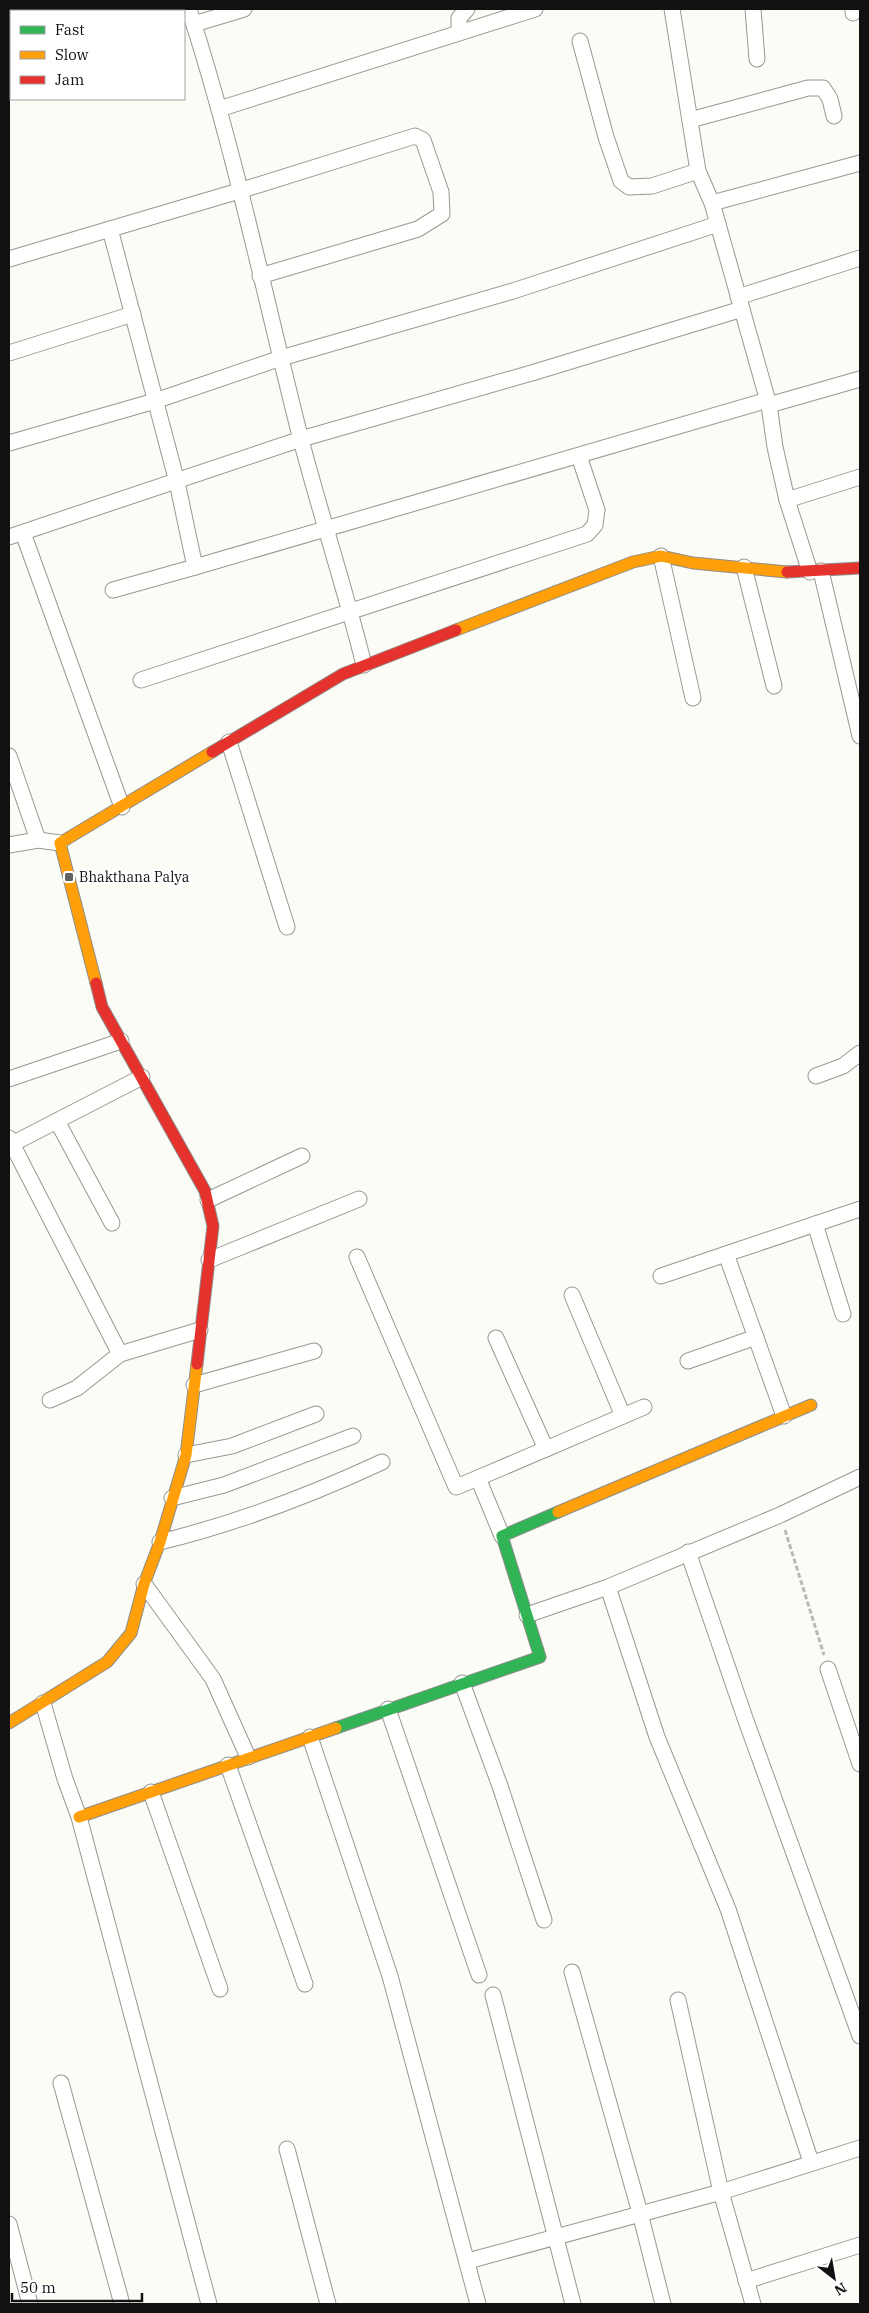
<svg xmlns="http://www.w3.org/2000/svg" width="869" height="2313" font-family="'IBM Plex Serif',serif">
  <rect width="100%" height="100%" fill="#fcfcf7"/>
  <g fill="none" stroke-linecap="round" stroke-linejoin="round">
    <g stroke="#979795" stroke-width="17">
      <g id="street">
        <path d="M189 9C234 148 264 293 300 436 320 513 345 588 364 665"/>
        <path d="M672 9 698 171 712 203 769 405 775 447 787 500 810 572"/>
        <path d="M753 9 757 59"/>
        <path d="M853 9V13"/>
        <path d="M194 24 244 9"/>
        <path d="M459 33V18L467 9"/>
        <path d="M580 41 606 137 621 181 629 187 652 186 698 171"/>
        <path d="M219 109 535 9"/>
        <path d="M690 120 808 88H823L830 99 834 116"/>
        <path d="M712 203 860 163"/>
        <path d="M110 229 177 482 195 567 768 400"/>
        <path d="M9 259 239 191 415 136 423 140 441 192 442 214 418 229 260 276"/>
        <path d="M738 297 860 258"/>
        <path d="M9 353 133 314"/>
        <path d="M769 405 860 379"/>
        <path d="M9 443 155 401 281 358 513 291 718 224"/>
        <path d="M787 500 860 477"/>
        <path d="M23 533 122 807"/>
        <path d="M9 537 301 439 535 372 742 309"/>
        <path d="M661 556 693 698"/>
        <path d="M744 567 774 686"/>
        <path d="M821 571 860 736"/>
        <path d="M113 590 195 567"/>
        <path d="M141 680 587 534 595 525 597 510 579 456"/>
        <path d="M229 742 287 927"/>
        <path d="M9 756 38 840"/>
        <path d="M9 845 38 840 60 843"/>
        <path d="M816 1076 843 1066 860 1053"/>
        <path d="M9 1079 121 1041"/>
        <path d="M57 1121 112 1223"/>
        <path d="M9 1138 120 1354 200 1330"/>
        <path d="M12 1144 142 1077"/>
        <path d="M208 1200 302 1156"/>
        <path d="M815 1224 843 1314"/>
        <path d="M357 1257 456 1487 478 1478"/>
        <path d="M209 1260 359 1199"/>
        <path d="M661 1276 726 1254"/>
        <path d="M572 1295 623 1416"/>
        <path d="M496 1338 546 1449"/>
        <path d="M688 1361 756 1337"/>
        <path d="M194 1385 314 1351"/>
        <path d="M50 1400 77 1388 120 1354"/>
        <path d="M784 1416 726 1254 860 1209"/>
        <path d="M186 1455 232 1446 316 1414"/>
        <path d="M172 1498 224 1485 353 1436"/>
        <path d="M502 1536 478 1478 644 1407"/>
        <path d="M160 1542C238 1523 311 1495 382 1462"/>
        <path d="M688 1552 745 1718 860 2036"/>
        <path d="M144 1584 213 1679 248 1757"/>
        <path d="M527 1615 608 1587"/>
        <path d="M828 1669 860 1764"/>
        <path d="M462 1683 500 1786 544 1920"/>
        <path d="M43 1703 65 1779 79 1817 209 2304"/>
        <path d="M388 1709 479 1975"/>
        <path d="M310 1737 390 1976 478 2304"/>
        <path d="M228 1765 305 1984"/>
        <path d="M151 1792 220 1989"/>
        <path d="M572 1972 640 2213 663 2304"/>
        <path d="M493 1995 573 2304"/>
        <path d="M678 2000 721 2192 753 2304"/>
        <path d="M61 2083 122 2304"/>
        <path d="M287 2149 328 2304"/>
        <path d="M811 2162 728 1909 657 1737 608 1587 780 1515 860 1477"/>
        <path d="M9 2224 30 2304"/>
        <path d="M468 2261 721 2192 860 2148"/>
        <path d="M746 2281 860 2245"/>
      </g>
    </g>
    <g stroke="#8d8d8b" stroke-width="13">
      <path id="fast" d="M336 1728 540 1657 502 1536 558 1512"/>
    </g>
    <g stroke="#8d8d8b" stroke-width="13">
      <g id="slow">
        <path d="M456 630 633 562 661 556 693 563 787 572"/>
        <path d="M96 983 60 843 212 752"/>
        <path d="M558 1512 811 1405"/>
        <path d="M9 1723 107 1662 131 1633 144 1584 160 1542 186 1455 197 1364"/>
        <path d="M79 1817 336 1728"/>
      </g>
    </g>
    <g stroke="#8d8d8b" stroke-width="13">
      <g id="jam">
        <path d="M787 572 860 568"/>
        <path d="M212 752 343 674 456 630"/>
        <path d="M96 983 102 1007 205 1191 213 1226 197 1364"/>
      </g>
    </g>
    <path stroke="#b9b9b8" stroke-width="3" stroke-dasharray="5 2.5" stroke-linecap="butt" d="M785 1530 824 1655"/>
    <use href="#street" stroke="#fffffe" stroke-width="15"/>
    <use href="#fast" stroke="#30b455" stroke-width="11"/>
    <use href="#slow" stroke="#ff9f0a" stroke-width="11"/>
    <use href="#jam" stroke="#e5322d" stroke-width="11"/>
  </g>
  <rect fill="#636362" stroke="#fff" stroke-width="2" x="64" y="872" width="10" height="10" rx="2.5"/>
  <g text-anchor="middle" stroke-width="5" stroke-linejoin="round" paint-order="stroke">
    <g font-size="14" fill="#111" stroke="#fff" text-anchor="start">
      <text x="79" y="882">Bhakthana Palya</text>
    </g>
  </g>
  <rect width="869" height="2313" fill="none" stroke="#111111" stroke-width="20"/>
  <rect x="10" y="10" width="175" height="90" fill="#ffffff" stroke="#a0a0a0"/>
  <rect x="20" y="26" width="25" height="8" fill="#30b455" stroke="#a0a0a0"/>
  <text x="55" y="35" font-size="15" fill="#111111">Fast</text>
  <rect x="20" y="51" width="25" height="8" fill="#ff9f0a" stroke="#a0a0a0"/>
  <text x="55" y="60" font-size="15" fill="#111111">Slow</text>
  <rect x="20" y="76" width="25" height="8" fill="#e5322d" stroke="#a0a0a0"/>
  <text x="55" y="85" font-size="15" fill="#111111">Jam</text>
  <g transform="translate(834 2278) rotate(149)" stroke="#ffffff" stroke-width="4" paint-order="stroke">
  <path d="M0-4L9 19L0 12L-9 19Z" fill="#111111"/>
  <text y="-8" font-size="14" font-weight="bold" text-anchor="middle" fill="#111111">N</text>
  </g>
  <path d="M12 2293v8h130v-8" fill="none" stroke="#111111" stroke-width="2.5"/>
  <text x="20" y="2293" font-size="15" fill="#111111" stroke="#ffffff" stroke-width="4" paint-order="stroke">50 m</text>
</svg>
